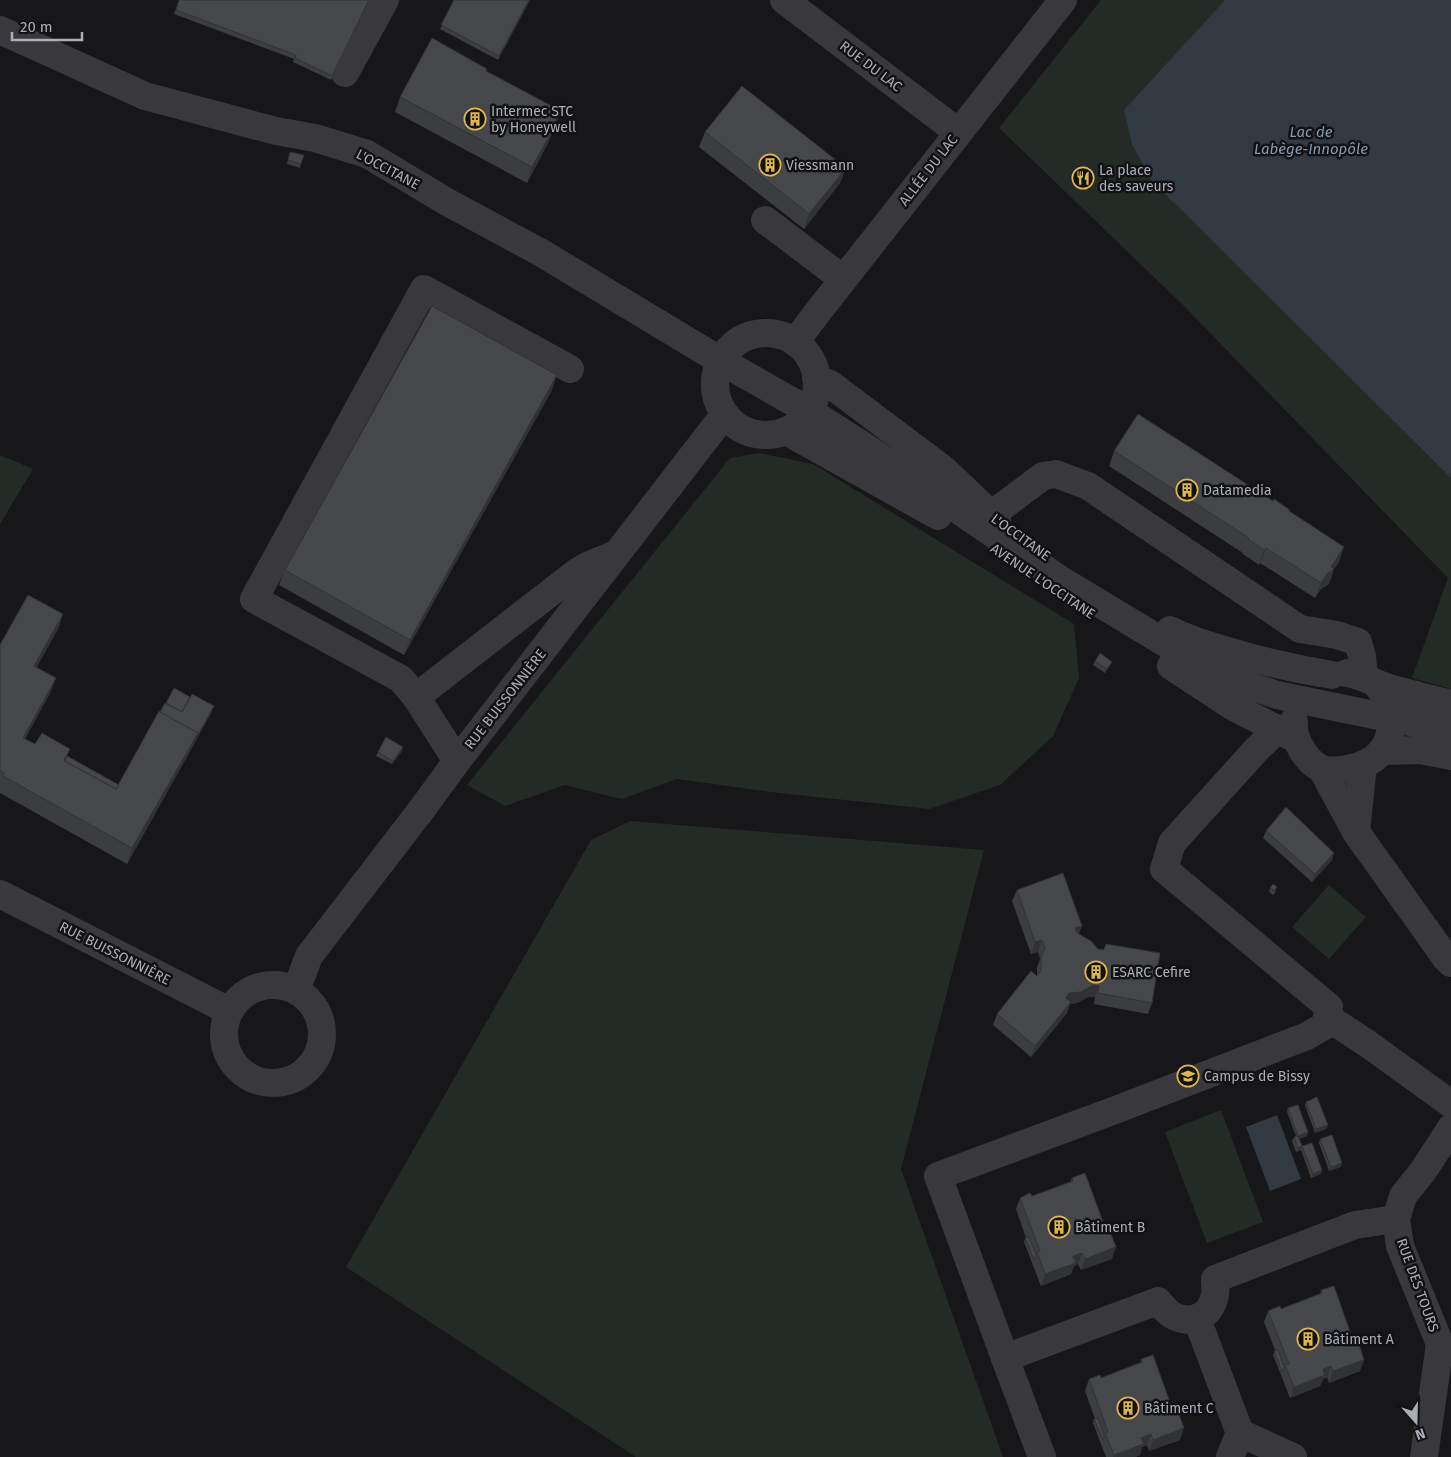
<svg xmlns="http://www.w3.org/2000/svg" width="1451" height="1457" font-family="'Fira Sans',sans-serif">
  <rect width="100%" height="100%" fill="#171719"/>
  <g fill="#242a25">
    <path d="M1101 0H1451V689L1412 678 1448 578 1185 307 999 128Z"/>
    <path d="M759 453 813 464 1074 624 1079 678 1053 736 1000 785 929 809 779 793 677 779 622 799 565 785 505 806 467 785 730 458Z"/>
    <path d="M0 455 33 469 0 524Z"/>
    <path d="M630 821 984 850 901 1169 1003 1457H636L346 1267 591 840Z"/>
    <path d="M1329 885 1366 917 1329 959 1292 927Z"/>
    <path d="M1221 1110 1263 1222 1207 1243 1165 1132Z"/>
  </g>
  <g fill="#313941">
    <path d="M1225 0H1451V478L1151 180 1132 144 1124 110Z"/>
    <path d="M1277 1115 1301 1179 1270 1191 1246 1127Z"/>
  </g>
  <g fill="none" stroke-linecap="round" stroke-linejoin="round">
    <g stroke="#39393d" stroke-width="28">
      <path d="M784 0 958 132"/>
      <path d="M0 30 145 96 276 131 315 138 367 154 447 202 540 252 721 361 809 411 870 450 1061 580 1200 664 1242 683 1277 695 1374 715 1451 730"/>
      <path d="M345 73 385 0"/>
      <path d="M765 220 843 279"/>
      <circle cx="766" cy="384" r="51"/>
      <path d="M795 342 817 313 1063 0"/>
      <path d="M816 378 830 384 943 469 997 520"/>
      <path d="M786 431 938 516"/>
      <path d="M991 515 1043 476 1056 474 1088 486 1300 629 1337 635 1358 642 1362 656 1364 677"/>
      <path d="M1170 630C1188 639 1206 645 1225 650 1260 661 1295 669 1332 675"/>
      <path d="M1171 666 1232 706 1296 739"/>
      <path d="M1347 673C1365 676 1379 686 1396 690 1414 695 1433 699 1451 704"/>
      <path d="M416 697 577 572 587 566 614 555"/>
      <path d="M1294 721C1292 738 1306 762 1322 769 1329 772 1345 770 1352 768 1374 763 1389 750 1391 727 1392 719 1392 711 1389 704 1386 697 1381 691 1377 684"/>
      <path d="M1382 751 1420 750 1451 756"/>
      <path d="M457 761 416 697 401 679 254 599 424 289 570 369"/>
      <path d="M1322 769 1356 832 1446 958 1451 963"/>
      <path d="M1356 832 1363 765"/>
      <path d="M0 894 229 1011"/>
      <circle cx="273" cy="1034" r="49"/>
      <path d="M296 990 309 956 422 809 457 761 724 415"/>
      <path d="M1327 1017 1368 1044 1451 1104"/>
      <path d="M1197 1319 1240 1433 1230 1457"/>
      <path d="M1005 1358 938 1176 1118 1109 1307 1036 1326 1025 1329 1007 1164 869 1172 843 1257 749 1278 729"/>
      <path d="M1240 1433 1293 1457"/>
      <path d="M1042 1457 1005 1358 1158 1301C1162 1306 1167 1312 1172 1315 1191 1326 1211 1316 1215 1295 1216 1290 1215 1284 1215 1279L1355 1225 1396 1219"/>
      <path d="M1424 1457 1440 1344 1400 1246 1396 1219 1403 1196 1423 1171 1451 1128"/>
    </g>
  </g>
  <g fill="#3c3d40">
    <path d="M179 0H370L331 80 293 62 294 59 174 14Z"/>
    <path d="M454 0H530L498 60 440 29Z"/>
    <path d="M486 71 561 111 548 143 527 183 395 112 400 97Z"/>
    <path d="M705 132 846 168 840 183 804 229 699 147Z"/>
    <path d="M290 152 301 164 300 168 287 164Z"/>
    <path d="M552 390 404 655 279 585 285 570Z"/>
    <path d="M1114 451 1289 512 1339 562 1334 569 1329 584 1321 589 1315 598 1260 563 1259 565 1243 554V553L1109 466Z"/>
    <path d="M63 614 58 629 36 668 56 678 50 693 25 739 35 744 70 749 67 756 119 785 160 712 211 713 127 864 0 793V645Z"/>
    <path d="M1095 661 1112 662 1110 665 1105 673 1093 665Z"/>
    <path d="M402 751 392 764 376 756 378 752Z"/>
    <path d="M1266 831 1332 860 1312 882 1263 838Z"/>
    <path d="M1270 888 1276 891 1273 895 1269 892Z"/>
    <path d="M1017 890 1079 934 1098 949 1103 950 1106 944 1152 1003 1148 1014 1094 1004 1095 997H1088L1077 1003 1070 1004 1067 1013 1031 1057 993 1025 997 1014 1037 976V968L1040 959 1038 952 1031 954 1012 901Z"/>
    <path d="M1306 1102 1328 1125 1326 1129 1315 1133 1305 1105Z"/>
    <path d="M1288 1108 1308 1132 1307 1136 1299 1139 1302 1146 1322 1170 1321 1174 1311 1178 1301 1150 1296 1152 1292 1141 1294 1137 1296 1136 1287 1112Z"/>
    <path d="M1320 1139 1341 1167 1329 1171 1319 1143Z"/>
    <path d="M1072 1178 1112 1259 1081 1270 1078 1264 1074 1266 1071 1274 1041 1286 1024 1242 1025 1238H1026L1016 1209 1020 1198 1032 1196 1070 1182Z"/>
    <path d="M1321 1290 1360 1371 1329 1383 1327 1377 1323 1379 1320 1386 1290 1398 1273 1355 1275 1350 1264 1322 1268 1311 1281 1309 1320 1294Z"/>
    <path d="M1141 1359 1180 1440 1149 1451 1147 1445 1142 1447 1140 1455 1135 1457H1106L1093 1423 1094 1419H1095L1085 1391 1089 1379 1101 1378 1140 1363Z"/>
  </g>
  <g fill="#313234">
    <path d="M529 0H530L498 60 499 56Z"/>
    <path d="M561 111 548 143 527 183 532 167Z"/>
    <path d="M846 168 840 183 804 229 809 214Z"/>
    <path d="M557 375 552 390 404 655 410 640Z"/>
    <path d="M1344 547 1339 562 1334 569 1329 584 1321 589 1315 598 1321 583Z"/>
    <path d="M1266 548 1260 563 1259 565 1264 550Z"/>
    <path d="M63 614 58 629 29 681 34 666Z"/>
    <path d="M56 678 50 693 17 753 23 738Z"/>
    <path d="M214 706 211 713 192 748 127 864 132 848Z"/>
    <path d="M403 747 402 751 392 764 393 761Z"/>
    <path d="M1334 853 1332 860 1312 882 1315 874Z"/>
    <path d="M1082 926 1078 937 1075 928Z"/>
    <path d="M1042 940 1038 952 1031 954 1035 942Z"/>
    <path d="M1093 985 1099 986 1095 997H1088L1077 1003 1070 1004 1067 1013 1031 1057 1035 1046 1069 993Z"/>
    <path d="M1328 1125 1326 1129 1315 1133 1316 1129Z"/>
    <path d="M1308 1132 1307 1136 1297 1139 1298 1136Z"/>
    <path d="M1302 1146 1301 1150 1296 1152 1298 1148Z"/>
    <path d="M1342 1163 1341 1167 1329 1171 1331 1167Z"/>
    <path d="M1322 1170 1321 1174 1311 1178 1313 1174Z"/>
    <path d="M1116 1247 1112 1259 1081 1270 1085 1259Z"/>
    <path d="M1082 1253 1078 1264 1074 1266 1071 1274 1041 1286 1045 1274 1073 1256Z"/>
    <path d="M1364 1360 1360 1371 1329 1383 1333 1371Z"/>
    <path d="M1331 1366 1327 1377 1323 1379 1320 1386 1290 1398 1294 1387 1323 1369Z"/>
    <path d="M1184 1428 1180 1440 1149 1451 1153 1440Z"/>
    <path d="M1151 1434 1147 1445 1142 1447 1140 1455 1135 1457H1113L1114 1455 1141 1438Z"/>
  </g>
  <g fill="#46474b" stroke="#313234">
    <path d="M179 0H369L332 76 295 58 296 55 176 10Z"/>
    <path d="M454 0H529L499 56 441 25Z"/>
    <path d="M432 38 487 69 486 71 561 111 552 127 554 128 532 167 400 97Z"/>
    <path d="M742 86 846 168 809 214 705 132Z"/>
    <path d="M290 152 304 155 301 164 288 160Z"/>
    <path d="M432 306 557 375 410 640 285 570Z"/>
    <path d="M1138 414 1273 501 1274 499 1290 510 1289 511 1344 547 1331 567 1334 569 1327 574 1321 583 1266 548 1264 550 1248 539 1249 538 1114 451Z"/>
    <path d="M28 595 63 614 34 666 56 678 23 738 35 744 42 733 70 749 64 760 116 789 159 711 198 733 132 848 3 776 4 773 0 771V645Z"/>
    <path d="M1100 653 1112 662 1107 669 1095 661Z"/>
    <path d="M174 688 190 697 182 712 166 703Z"/>
    <path d="M192 694 214 706 195 740 198 733 160 712 165 703 182 712Z"/>
    <path d="M386 737 403 747 393 761 378 752Z"/>
    <path d="M67 756 119 785 116 789 65 761Z"/>
    <path d="M1286 807 1334 853 1315 874 1266 831Z"/>
    <path d="M1063 873 1082 926 1075 928 1077 933 1091 941 1098 949 1104 950 1106 944 1160 953 1152 1003 1098 993 1099 986 1093 985 1081 992 1069 993 1066 998 1071 1002 1035 1046 997 1014 1031 971 1037 976 1041 970V957L1045 948 1042 940 1035 942 1017 890Z"/>
    <path d="M1273 884 1277 887 1274 891 1270 888Z"/>
    <path d="M1317 1097 1328 1125 1316 1129 1306 1102Z"/>
    <path d="M1298 1105 1308 1132 1298 1136 1288 1108Z"/>
    <path d="M1332 1135 1342 1163 1331 1167 1320 1139Z"/>
    <path d="M1298 1136 1302 1146 1298 1148 1294 1137Z"/>
    <path d="M1312 1143 1322 1170 1313 1174 1302 1146Z"/>
    <path d="M1085 1173 1105 1227 1108 1226 1116 1247 1085 1259 1082 1253 1073 1256 1076 1263 1045 1274 1037 1252 1040 1251 1020 1198 1030 1193 1032 1196 1073 1181 1072 1178Z"/>
    <path d="M1029 1237 1036 1255 1034 1260 1025 1238Z"/>
    <path d="M1334 1286 1353 1340 1357 1338 1364 1360 1333 1371 1331 1366 1323 1369 1325 1375 1294 1387 1285 1365 1289 1364 1268 1311 1280 1306 1281 1309 1322 1293 1321 1290Z"/>
    <path d="M1278 1350 1284 1367 1282 1372 1274 1351Z"/>
    <path d="M1153 1355 1172 1408 1176 1406 1184 1428 1153 1440 1151 1434 1141 1438 1144 1444 1114 1455 1105 1433 1108 1432 1089 1379 1100 1375 1101 1378 1142 1362 1141 1359Z"/>
    <path d="M1098 1418 1104 1436 1103 1440 1094 1419Z"/>
  </g>
  <defs>
    <g id="building-ring" transform="scale(1.125)"><circle r="9.5" fill="#121214" stroke="#e0b848" stroke-width="1.5"/><path d="M-4-6H4V6H1V3H-1V6H-4ZM-2.5-4.3h1.7v1.8h-1.7ZM.8-4.3h1.7v1.8H.8ZM-2.5-1h1.7V.8h-1.7ZM.8-1h1.7V.8H.8Z" fill="#e0b848"/></g>
    <g id="restaurant-ring" transform="scale(1.125)"><circle r="9.5" fill="#121214" stroke="#e0b848" stroke-width="1.5"/><path d="M-5-6h1v4h1v-4h1v4h1v-4h1v5L-1.5 .5V6h-2V.5L-5-1ZM5-6V6H3V1.5H1.5Q1.5-4 5-6Z" fill="#e0b848"/></g>
    <g id="university-ring" transform="scale(1.125)"><circle r="9.5" fill="#121214" stroke="#e0b848" stroke-width="1.5"/><path d="M0-5L7-2L0 1L-7-2ZM-4 1L0 2.5L4 1V4Q0 6-4 4Z" fill="#e0b848"/></g>
  </defs>
  <g fill-rule="evenodd">
    <use href="#building-ring" x="475" y="119"/>
    <use href="#building-ring" x="770" y="165"/>
    <use href="#restaurant-ring" x="1083" y="178"/>
    <use href="#building-ring" x="1187" y="490"/>
    <use href="#building-ring" x="1096" y="972"/>
    <use href="#university-ring" x="1188" y="1076"/>
    <use href="#building-ring" x="1059" y="1227"/>
    <use href="#building-ring" x="1308" y="1339"/>
    <use href="#building-ring" x="1128" y="1408"/>
  </g>
  <g text-anchor="middle" stroke-width="5" stroke-linejoin="round" paint-order="stroke">
    <g font-size="14" fill="#abaeb7" stroke="#121214">
      <text transform="translate(871 66) rotate(37)" y="5">RUE DU LAC</text>
      <text transform="translate(388 169) rotate(28)" y="5">L'OCCITANE</text>
      <text transform="translate(928 170) rotate(-52)" y="5">ALLÉE DU LAC</text>
      <text transform="translate(1021 537) rotate(36)" y="5">L'OCCITANE</text>
      <text transform="translate(1043 581) rotate(34)" y="5">AVENUE L'OCCITANE</text>
      <text transform="translate(505 699) rotate(-52)" y="5">RUE BUISSONNIÈRE</text>
      <text transform="translate(115 953) rotate(27)" y="5">RUE BUISSONNIÈRE</text>
      <text transform="translate(1418 1285) rotate(70)" y="5">RUE DES TOURS</text>
    </g>
    <g font-size="14" fill="#abaeb7" stroke="#121214" text-anchor="start">
      <text x="491" y="116">Intermec STC<tspan x="491" dy="16">by Honeywell</tspan></text>
      <text x="786" y="170">Viessmann</text>
      <text x="1099" y="175">La place<tspan x="1099" dy="16">des saveurs</tspan></text>
      <text x="1203" y="495">Datamedia</text>
      <text x="1112" y="977">ESARC Cefire</text>
      <text x="1204" y="1081">Campus de Bissy</text>
      <text x="1075" y="1232">Bâtiment B</text>
      <text x="1324" y="1344">Bâtiment A</text>
      <text x="1144" y="1413">Bâtiment C</text>
    </g>
    <g font-size="15" font-style="italic" fill="#8598af" stroke="#121214">
      <text x="1311" y="137">Lac de<tspan x="1311" dy="17">Labège-Innopôle</tspan></text>
    </g>
  </g>
  <g transform="translate(1416 1422) rotate(160)" stroke="#121214" stroke-width="4" paint-order="stroke">
  <path d="M0-4L9 19L0 12L-9 19Z" fill="#abaeb7"/>
  <text y="-8" font-size="14" font-weight="bold" text-anchor="middle" fill="#abaeb7">N</text>
  </g>
  <path d="M12 32v8h70v-8" fill="none" stroke="#abaeb7" stroke-width="2.5"/>
  <text x="20" y="32" font-size="15" fill="#abaeb7" stroke="#121214" stroke-width="4" paint-order="stroke">20 m</text>
</svg>
